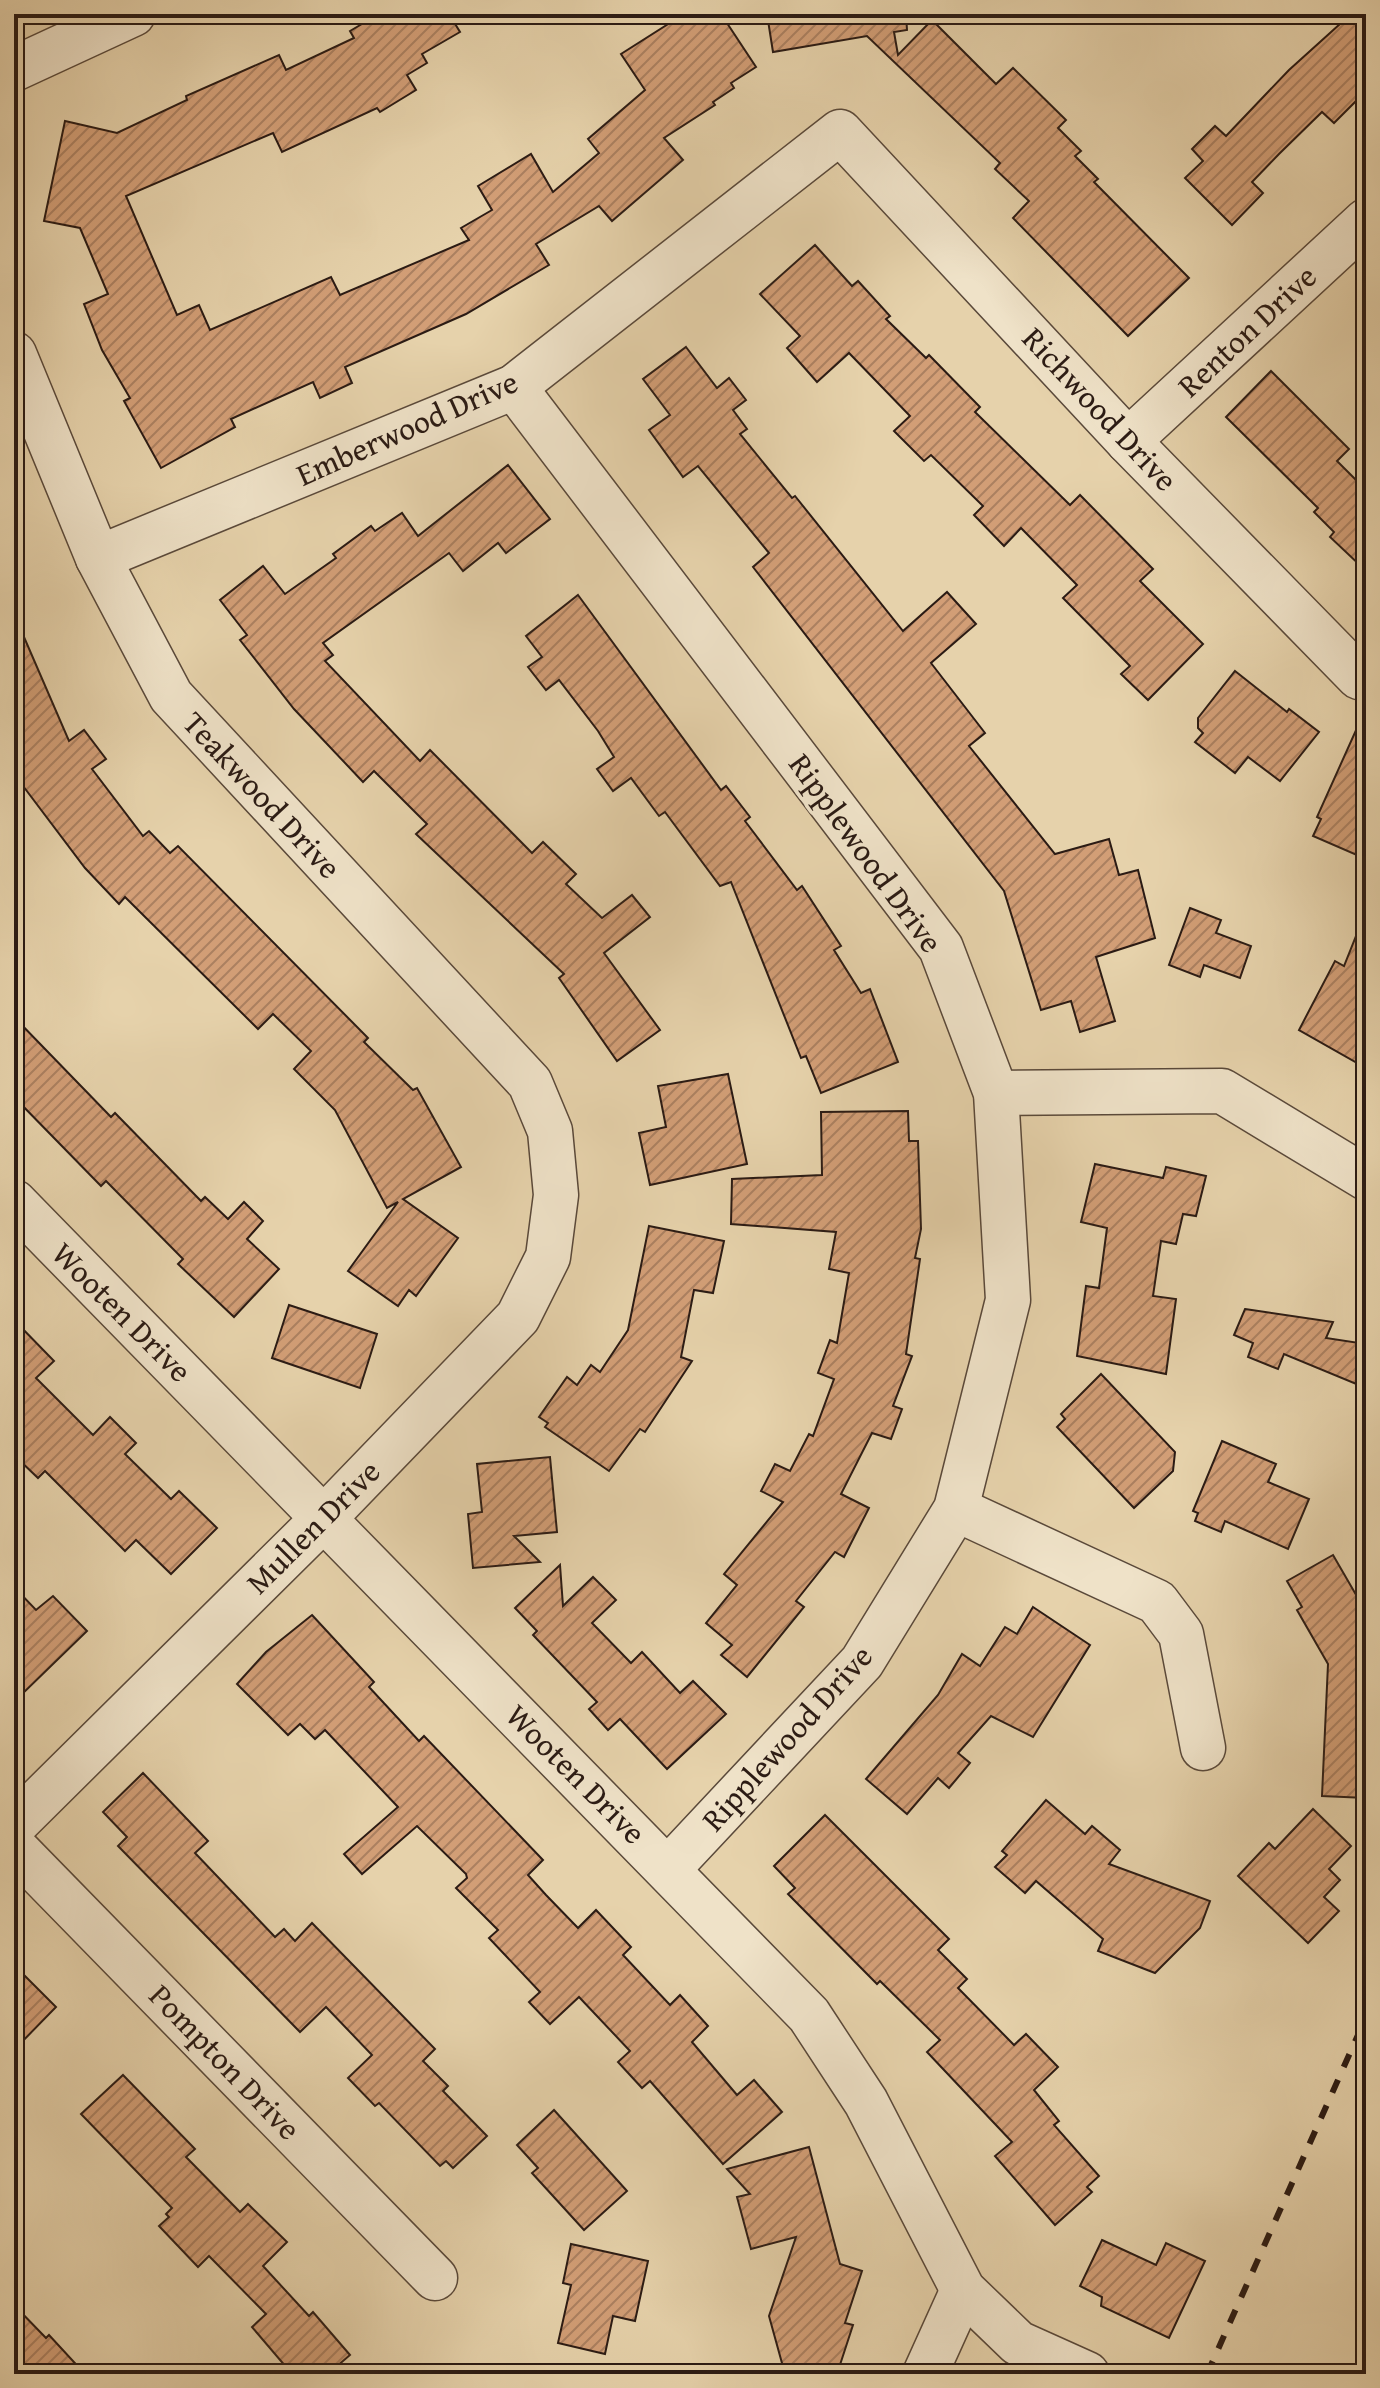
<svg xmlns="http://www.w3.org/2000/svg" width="1380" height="2388" font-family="'Gentium Book Plus',serif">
  <defs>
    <pattern id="building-hatch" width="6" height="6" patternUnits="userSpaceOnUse" patternTransform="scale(2)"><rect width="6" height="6" fill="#d29e76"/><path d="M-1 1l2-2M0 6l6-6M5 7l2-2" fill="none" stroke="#ab8060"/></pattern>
  </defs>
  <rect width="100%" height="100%" fill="#e6d2ab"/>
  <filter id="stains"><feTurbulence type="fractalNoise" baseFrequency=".0025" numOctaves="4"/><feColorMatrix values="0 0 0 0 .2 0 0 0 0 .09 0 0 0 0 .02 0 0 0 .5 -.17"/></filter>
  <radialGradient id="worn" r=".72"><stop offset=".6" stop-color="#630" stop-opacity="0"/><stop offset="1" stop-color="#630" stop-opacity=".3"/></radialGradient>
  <g fill="url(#building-hatch)" stroke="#2b1b14" stroke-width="2">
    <path d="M379 14H449L460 32 422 54 427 63 407 75 416 90 380 112 377 108 282 152 273 133 126 196 177 315 199 305 210 330 331 277 340 295 469 240 461 228 492 210 478 186 531 154 553 192 599 153 588 139 645 90 621 54 684 14H721L756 67 731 83 734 88 713 102 715 105 664 138 683 160 612 221 599 206 536 244 549 265 466 314 345 367 352 383 320 398 313 382 231 419 235 427 161 468 124 401 130 398 102 350 84 304 108 294 80 228 44 221 65 121 117 133 187 100 186 96 279 55 286 70 354 38 350 31Z"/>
    <path d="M767 14H906L907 30 894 32 898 55 932 20 996 84 1013 68 1066 120 1058 128 1081 151 1075 156 1098 179 1094 182 1189 278 1128 336 1013 218 1029 201 995 169 1000 163 867 36 773 52Z"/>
    <path d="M1351 14H1366V91L1334 123 1322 112 1279 154 1252 182 1263 193 1232 225 1185 178 1203 161 1192 149 1215 126 1226 136 1289 70Z"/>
    <path d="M815 245 852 286 858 281 890 316 886 319 926 358 929 355 980 407 975 412 1070 505 1080 495 1153 569 1140 581 1203 644 1148 700 1121 674 1130 666 1063 598 1077 585 1021 528 1004 546 974 515 983 506 931 455 924 461 894 431 910 416 849 353 817 382 787 348 800 336 760 294Z"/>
    <path d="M686 347 717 388 729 378 746 400 733 410 747 429 740 434 792 498 795 496 903 631 947 592 976 624 931 663 985 733 969 746 1055 854 1109 839 1119 875 1138 870 1155 938 1096 957 1115 1021 1080 1032 1071 1001 1041 1010 1004 891 753 567 769 553 698 466 683 477 649 430 670 415 643 379Z"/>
    <path d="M1271 371 1349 449 1337 461 1366 490V571L1330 537 1334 532 1314 512 1318 508 1226 417Z"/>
    <path d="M508 465 550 519 506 553 498 543 463 571 449 553 323 643 333 655 325 661 420 761 430 750 532 853 543 842 576 874 566 884 602 918 632 895 650 917 604 953 660 1030 617 1061 559 978 564 974 416 834 427 824 374 771 363 782 294 709 240 640 247 635 220 600 263 566 285 594 336 558 333 554 371 526 375 531 402 513 418 536Z"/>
    <path d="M578 595 721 790 726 786 750 817 745 821 797 890 802 886 841 946 834 950 861 993 870 989 898 1062 821 1093 806 1056 801 1058 731 882 720 886 665 812 659 816 631 778 613 791 597 769 614 757 598 731 559 680 546 690 528 667 542 657 526 636Z"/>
    <path d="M14 614 69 741 84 730 106 759 92 769 143 836 149 831 170 853 178 846 368 1038 364 1042 413 1090 417 1088 461 1167 403 1199 458 1238 416 1296 409 1290 398 1306 348 1271 398 1202 387 1208 335 1110 294 1069 311 1051 273 1014 258 1029 125 897 119 904 85 868 14 774Z"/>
    <path d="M1235 671 1287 712 1289 709 1319 732 1280 781 1248 757 1235 773 1195 742 1203 733 1198 728V718Z"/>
    <path d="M1366 708V859L1313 836 1321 819 1317 817Z"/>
    <path d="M1190 908 1221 920 1216 933 1251 946 1240 978 1204 965 1200 977 1169 965Z"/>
    <path d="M1364 916H1366V1068L1299 1030 1335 961 1344 966Z"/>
    <path d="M14 1017 111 1117 115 1113 201 1201 205 1197 228 1219 244 1202 263 1221 247 1239 279 1269 234 1317 178 1264 183 1259 106 1181 101 1186 14 1097Z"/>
    <path d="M728 1074 747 1164 650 1185 639 1133 666 1127 658 1086Z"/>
    <path d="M908 1111 909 1141H918L921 1229 915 1258 920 1259 906 1354 912 1356 893 1406 902 1409 891 1439 872 1433 841 1494 869 1508 844 1557 835 1552 796 1601 804 1607 747 1677 721 1655 732 1645 706 1623 737 1585 724 1574 783 1502 761 1491 775 1464 790 1471 809 1434 813 1436 834 1379 818 1373 830 1340 837 1343 849 1273 829 1269 836 1232 731 1224 732 1179 822 1175 821 1112Z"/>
    <path d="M1095 1164 1163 1178 1166 1167 1206 1176 1196 1216 1183 1214 1176 1244 1161 1241 1153 1296 1176 1299 1166 1374 1077 1356 1086 1286 1099 1288 1107 1228 1081 1222Z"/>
    <path d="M649 1226 724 1241 713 1293 694 1290 681 1357 692 1361 645 1432 640 1429 609 1471 545 1427 548 1423 539 1417 567 1377 577 1385 591 1365 600 1372 628 1330Z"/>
    <path d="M289 1305 377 1334 360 1388 272 1358Z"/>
    <path d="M1245 1309 1333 1322 1326 1338 1366 1344V1388L1284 1354 1278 1369 1248 1357 1253 1343 1234 1335Z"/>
    <path d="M14 1320 54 1361 36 1378 93 1435 110 1417 136 1443 125 1454 171 1499 179 1491 217 1528 171 1574 136 1540 125 1551 45 1471 38 1478 14 1455Z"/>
    <path d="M1101 1374 1175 1452 1173 1471 1134 1508 1057 1427 1065 1419 1061 1414Z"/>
    <path d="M1222 1441 1276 1464 1268 1482 1309 1499 1288 1549 1225 1521 1221 1532 1195 1521 1198 1513 1193 1511Z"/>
    <path d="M550 1457 557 1532 514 1536 540 1562 473 1568 468 1514 482 1512 477 1464Z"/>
    <path d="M1333 1555 1366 1612V1798L1322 1796 1328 1664 1297 1610 1302 1607 1287 1581Z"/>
    <path d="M560 1565 563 1606 593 1577 616 1600 592 1623 631 1663 642 1652 680 1693 693 1681 726 1714 667 1769 620 1719 608 1730 589 1709 597 1702 533 1635 537 1631 515 1608Z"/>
    <path d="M14 1587 36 1610 53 1596 87 1631 14 1702Z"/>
    <path d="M1033 1607 1090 1645 1033 1737 991 1716 958 1753 970 1763 949 1788 938 1778 907 1814 866 1779 938 1695 962 1654 980 1666 1005 1627 1017 1634Z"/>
    <path d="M312 1615 374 1682 369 1687 419 1741 424 1736 543 1860 528 1875 546 1895 578 1928 596 1910 631 1947 623 1955 670 2005 680 1995 708 2026 692 2042 737 2095 754 2080 782 2112 723 2164 650 2081 642 2088 618 2062 630 2051 579 1997 550 2024 529 2002 540 1992 489 1938 498 1930 456 1888 467 1878 466 1874 417 1826 362 1874 344 1854 398 1807 325 1730 315 1739 300 1724 288 1735 237 1684 266 1652Z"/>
    <path d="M143 1773 208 1841 195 1853 275 1937 284 1929 295 1941 312 1923 435 2049 423 2061 448 2086 443 2091 487 2136 453 2168 446 2161 440 2166 379 2103 375 2106 348 2078 372 2055 326 2007 300 2032 118 1846 127 1837 103 1812Z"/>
    <path d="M1046 1800 1085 1834 1092 1826 1120 1850 1109 1864 1210 1901 1200 1928 1155 1973 1098 1951 1103 1939 1036 1881 1025 1893 995 1867 1007 1855 1002 1851Z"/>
    <path d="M1313 1809 1351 1846 1329 1869 1340 1880 1324 1897 1339 1911 1308 1943 1238 1876 1269 1843 1275 1849Z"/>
    <path d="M825 1815 949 1939 938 1950 967 1979 958 1988 1014 2045 1026 2034 1058 2067 1034 2090 1059 2121 1054 2125 1099 2176 1087 2187 1092 2192 1055 2225 995 2156 1012 2142 927 2052 940 2040 880 1981 877 1984 788 1894 795 1888 774 1866Z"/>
    <path d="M14 1965 56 2007 14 2050Z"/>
    <path d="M123 2075 195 2149 186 2157 240 2212 248 2204 287 2242 263 2266 309 2316 313 2312 350 2355 328 2374H292L252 2327 266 2314 209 2256 198 2267 159 2226 169 2217 166 2214 172 2208 81 2114Z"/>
    <path d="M554 2110 627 2191 584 2230 532 2173 538 2168 517 2145Z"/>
    <path d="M809 2147 840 2264 862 2271 845 2323 853 2325 837 2374H785L769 2316 796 2237 751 2249 737 2197 750 2194 727 2169Z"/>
    <path d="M1102 2240 1156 2265 1166 2243 1205 2261 1169 2338 1101 2306 1102 2297 1080 2286Z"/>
    <path d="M571 2244 648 2261 635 2321 613 2316 605 2354 558 2343 571 2285 563 2283Z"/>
    <path d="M14 2305 46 2338 49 2335 85 2374H14Z"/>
  </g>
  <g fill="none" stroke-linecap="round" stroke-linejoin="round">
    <g stroke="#5a493a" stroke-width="47">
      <g id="minor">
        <path d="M14 69 133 14"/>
        <path d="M14 354 98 558 171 696 530 1083 550 1131 556 1195 548 1257 518 1317 324 1518 14 1825"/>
        <path d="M514 387 941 948 996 1093 1008 1300 956 1509 862 1662 669 1868"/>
        <path d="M1128 441 1366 221"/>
        <path d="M98 558 514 387 840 132 1128 441 1359 677 1366 679"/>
        <path d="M996 1093 1222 1091 1366 1178"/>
        <path d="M14 1202 809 2015 866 2102 963 2290 1018 2343 1087 2374"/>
        <path d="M956 1509 1157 1602 1181 1634 1203 1748"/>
        <path d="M14 1847 435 2278"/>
        <path d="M925 2374 963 2290"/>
      </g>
    </g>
    <use href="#minor" stroke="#efe2c8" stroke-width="44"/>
    <path stroke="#2b1b14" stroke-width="6" stroke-dasharray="14 14" stroke-linecap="butt" d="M1207 2374 1366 2017"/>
  </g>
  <g text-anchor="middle" stroke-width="7" stroke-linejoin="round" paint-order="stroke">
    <g font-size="32" fill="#2b1b14" stroke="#efe2c8">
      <text transform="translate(1247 331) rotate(-43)" y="11">Renton Drive</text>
      <text transform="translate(1100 409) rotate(47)" y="11">Richwood Drive</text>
      <text transform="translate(407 428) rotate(-24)" y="11">Emberwood Drive</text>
      <text transform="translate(262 795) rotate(47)" y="11">Teakwood Drive</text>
      <text transform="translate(866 853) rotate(54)" y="11">Ripplewood Drive</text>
      <text transform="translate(122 1312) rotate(45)" y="11">Wooten Drive</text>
      <text transform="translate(313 1527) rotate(-45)" y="11">Mullen Drive</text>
      <text transform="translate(787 1738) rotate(-48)" y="11">Ripplewood Drive</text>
      <text transform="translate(576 1774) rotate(45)" y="11">Wooten Drive</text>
      <text transform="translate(225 2062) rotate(46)" y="11">Pompton Drive</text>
    </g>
  </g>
  <rect width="1380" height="2388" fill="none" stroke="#e6d2ab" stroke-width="48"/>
  <rect x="16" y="16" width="1348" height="2356" fill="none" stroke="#2b1b14" stroke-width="4"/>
  <rect x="24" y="24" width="1332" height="2340" fill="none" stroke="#2b1b14" stroke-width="2"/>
  <rect width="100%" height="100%" filter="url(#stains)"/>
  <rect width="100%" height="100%" fill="url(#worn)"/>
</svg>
